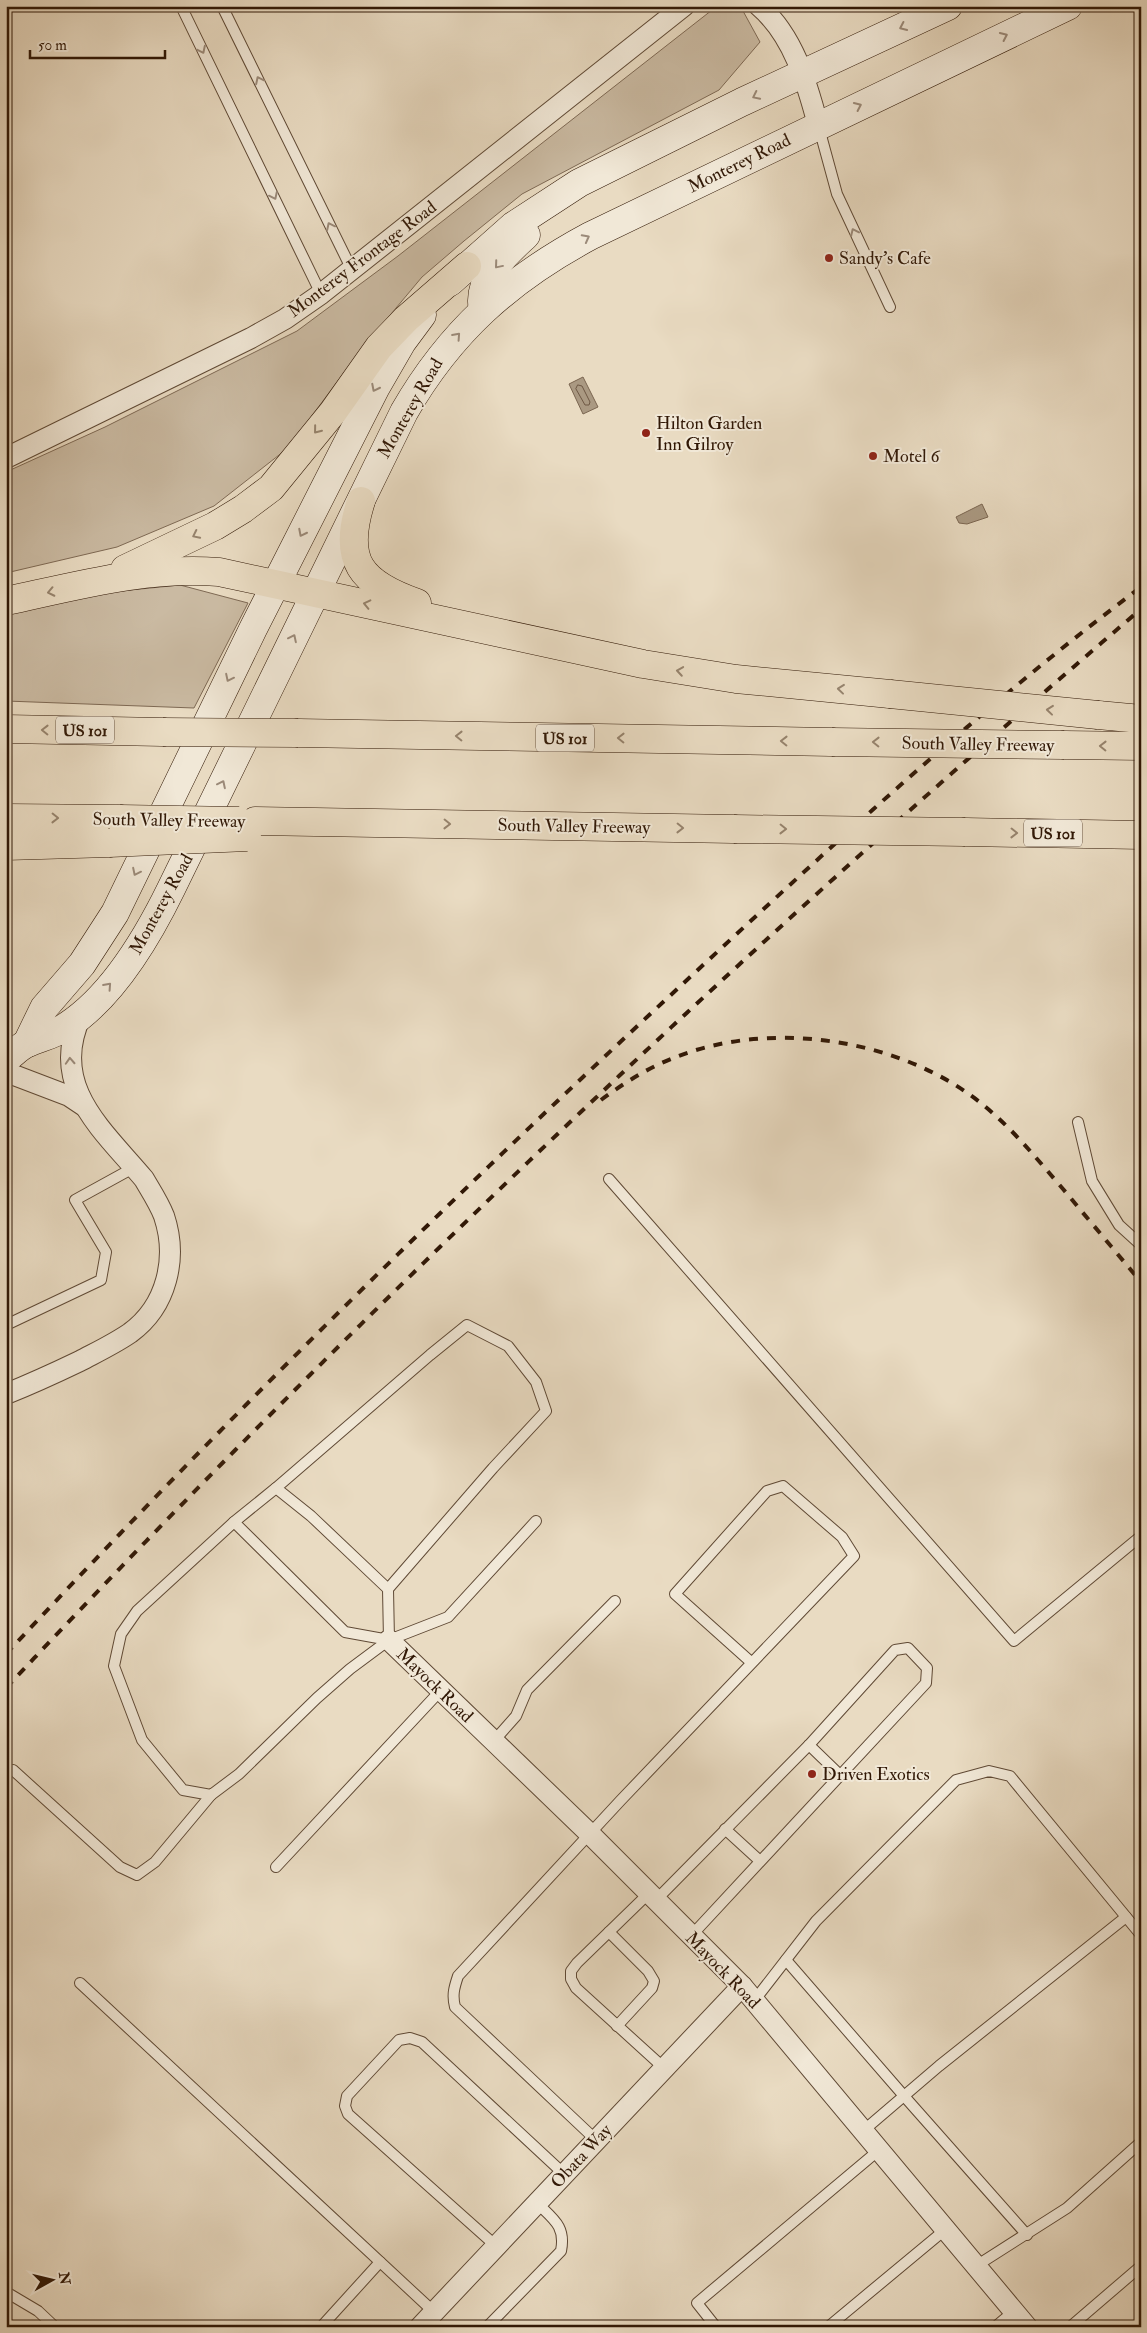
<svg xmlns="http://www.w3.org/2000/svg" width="1147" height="2333" font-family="'IM FELL Double Pica',serif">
  <rect width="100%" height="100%" fill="#e9dbc2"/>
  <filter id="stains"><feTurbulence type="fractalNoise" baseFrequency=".004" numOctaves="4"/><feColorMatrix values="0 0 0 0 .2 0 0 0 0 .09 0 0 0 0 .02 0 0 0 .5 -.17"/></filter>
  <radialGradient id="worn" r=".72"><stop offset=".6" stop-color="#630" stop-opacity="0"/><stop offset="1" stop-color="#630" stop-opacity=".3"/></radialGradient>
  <g fill="#cabaa2" stroke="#7e6954">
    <path d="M712 10 743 11 760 42 719 90 522 194 464 241 422 277 360 351 288 448 214 506 117 547 6 573V472L105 427 297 331 398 256Z"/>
    <path d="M180 585 248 603 194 708 6 701V610L81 595Z"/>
  </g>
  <g fill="#aa9982" stroke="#7a6550">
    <path d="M583 377 598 407 583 414 569 384Z"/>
    <path d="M982 504 988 517 967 524 959 523 956 517Z"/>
  </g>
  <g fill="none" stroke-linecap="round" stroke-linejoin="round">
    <path stroke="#6e5844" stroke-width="1" d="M578 385 582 386 590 402 589 405H585L576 389Z"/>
    <g stroke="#5f4935" stroke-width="12">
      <g id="service">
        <path d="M181 6 321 294"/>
        <path d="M222 6 352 270"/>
        <path d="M819 128 837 194 890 307"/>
        <path d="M1078 1122 1092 1181 1119 1225 1141 1245"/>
        <path d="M609 1179 1014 1641 1141 1536"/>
        <path d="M6 1325 101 1280 106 1252 75 1200 135 1167"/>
        <path d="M234 1522 276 1488"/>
        <path d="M388 1589 493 1468 546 1411 536 1382 508 1346 467 1325 430 1355 276 1488 311 1516 388 1589 389 1640"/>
        <path d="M389 1640 345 1632 234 1522 137 1611 121 1634 114 1666 142 1740 183 1790 211 1795 239 1774 317 1698 350 1669 389 1640 448 1617 536 1521"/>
        <path d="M493 1742 516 1716 527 1690 615 1601"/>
        <path d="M809 1745 840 1775"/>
        <path d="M13 1770 120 1867 137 1875 155 1862 211 1795"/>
        <path d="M725 1829 760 1861"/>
        <path d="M276 1867 442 1689"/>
        <path d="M648 1894 577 1963 571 1971V1979L576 1988 664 2068"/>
        <path d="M655 1901 809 1745 895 1650 908 1648 927 1668 926 1683 691 1936"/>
        <path d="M609 1932 648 1971 654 1981 652 1988 617 2026"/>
        <path d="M786 1960 904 2096 1027 2235"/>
        <path d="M80 1983 434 2312"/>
        <path d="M754 2001 816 1921 956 1780 989 1771 1010 1776 1141 1935"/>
        <path d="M863 2131 939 2066 1126 1917"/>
        <path d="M596 2140 455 2007C452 1995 454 1988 458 1976L621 1800 854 1556 842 1537 783 1486 767 1491 675 1594 752 1663"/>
        <path d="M496 2246 348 2114 345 2106 347 2096 399 2040 410 2038 422 2042 564 2174"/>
        <path d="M976 2266 1067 2208 1141 2142"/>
        <path d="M6 2292 38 2311 55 2327"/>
        <path d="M321 2327 380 2262"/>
        <path d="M487 2327 561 2251C566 2226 553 2219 537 2203"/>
        <path d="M716 2327 697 2303 879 2150"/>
        <path d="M828 2327 946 2229"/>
        <path d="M995 2327 1014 2311"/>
        <path d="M1070 2327 1141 2266"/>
      </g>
    </g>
    <g stroke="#5f4935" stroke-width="22">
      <g id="minor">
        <path d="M759 6C793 35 807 83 818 125"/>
        <path d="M6 458 251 338 285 319 321 294 684 6"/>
        <path d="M6 1072 69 1096 84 1106"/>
        <path d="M6 1394C31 1384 55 1373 80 1361 97 1352 114 1344 130 1333 167 1306 178 1258 164 1216 159 1203 151 1191 144 1179 103 1130 48 1086 81 1016"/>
        <path d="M389 1640 590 1834 742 1986 1027 2327"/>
        <path d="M420 2327 742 1986"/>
      </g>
    </g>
    <g stroke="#311806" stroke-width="29">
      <g id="secondary">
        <path d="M450 282 513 226 579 183 742 102 948 6"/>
        <path d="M483 310C476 279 506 254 526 235"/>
        <path d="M27 1043 44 1008 82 964 115 913 253 629 376 387 402 342 422 315"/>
        <path d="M6 1059C13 1054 20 1046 28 1043 41 1037 55 1035 67 1026 113 996 147 938 171 889L404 412C450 332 508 280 590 236L1068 6"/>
      </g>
    </g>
    <g stroke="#311806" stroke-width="29">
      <g id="motorway">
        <path d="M361 501C342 561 360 583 417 603"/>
        <path d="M125 569 215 526 243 509 271 488 333 412 379 347 406 319 467 266"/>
        <path d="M6 601C76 586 148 566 219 572L643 664 736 679 890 694"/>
        <path d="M1098 715 1141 719"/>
        <path d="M6 729 163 732"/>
        <path d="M298 733 832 742"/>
        <path d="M1064 745 1141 746"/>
        <path d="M6 818 120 819"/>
        <path d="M255 821 734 829"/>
        <path d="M965 832 1141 835"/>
        <path d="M6 846 109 843"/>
      </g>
    </g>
    <use href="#service" stroke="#f1e8d7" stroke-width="10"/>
    <use href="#minor" stroke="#f1e8d7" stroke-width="20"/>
    <use href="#secondary" stroke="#f1e8d7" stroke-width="28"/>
    <use href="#motorway" stroke="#e9dbc2" stroke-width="28"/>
    <g stroke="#311806" stroke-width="4" stroke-dasharray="9 9" stroke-linecap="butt">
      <path d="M601 1100C624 1083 649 1067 676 1057 772 1019 902 1039 982 1104 1013 1129 1037 1159 1063 1189 1089 1220 1115 1251 1141 1282"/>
      <path d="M6 1654C220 1425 444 1205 674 992 825 852 976 711 1141 587"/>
      <path d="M6 1688C364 1307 744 948 1141 609"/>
    </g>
    <g stroke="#311806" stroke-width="29" stroke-linecap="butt">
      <g id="motorway-bridge">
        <path d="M890 694 1098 715"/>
        <path d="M163 732 298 733"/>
        <path d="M832 742 1064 745"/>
        <path d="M120 819 239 821"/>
        <path d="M734 829 965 832"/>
        <path d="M109 843 247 837"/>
      </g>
    </g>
    <use href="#motorway-bridge" stroke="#e9dbc2" stroke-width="28"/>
  </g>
  <defs><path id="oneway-chevron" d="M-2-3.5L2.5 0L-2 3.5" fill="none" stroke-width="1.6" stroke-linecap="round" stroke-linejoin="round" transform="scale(1.25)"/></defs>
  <g stroke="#9b8a79">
    <use href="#oneway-chevron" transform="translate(903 27) rotate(155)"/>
    <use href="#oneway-chevron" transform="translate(1004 36) rotate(-25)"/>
    <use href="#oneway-chevron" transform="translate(202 50) rotate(64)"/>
    <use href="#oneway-chevron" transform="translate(259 80) rotate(-116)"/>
    <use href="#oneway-chevron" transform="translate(756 96) rotate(154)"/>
    <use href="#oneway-chevron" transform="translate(858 106) rotate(-25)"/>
    <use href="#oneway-chevron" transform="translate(274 196) rotate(64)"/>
    <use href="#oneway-chevron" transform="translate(330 226) rotate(-116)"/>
    <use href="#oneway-chevron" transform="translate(854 232) rotate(-115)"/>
    <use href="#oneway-chevron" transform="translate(586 238) rotate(-28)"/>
    <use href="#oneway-chevron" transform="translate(498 265) rotate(130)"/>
    <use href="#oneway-chevron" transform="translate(457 336) rotate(-48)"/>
    <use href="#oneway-chevron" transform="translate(375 388) rotate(117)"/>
    <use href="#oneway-chevron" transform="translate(302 533) rotate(117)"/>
    <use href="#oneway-chevron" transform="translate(293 638) rotate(-64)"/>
    <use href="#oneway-chevron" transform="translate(229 678) rotate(116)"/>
    <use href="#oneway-chevron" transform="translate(222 784) rotate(-64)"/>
    <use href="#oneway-chevron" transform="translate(136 872) rotate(116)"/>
    <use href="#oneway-chevron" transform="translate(108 986) rotate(-48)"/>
    <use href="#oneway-chevron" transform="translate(70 1061) rotate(-93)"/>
  </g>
  <g stroke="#96836d">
    <use href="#oneway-chevron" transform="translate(317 430) rotate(129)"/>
    <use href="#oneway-chevron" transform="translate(196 535) rotate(154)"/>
    <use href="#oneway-chevron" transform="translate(51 592) rotate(168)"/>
    <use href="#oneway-chevron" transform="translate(367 604) rotate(-167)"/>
    <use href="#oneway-chevron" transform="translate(680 671) rotate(-171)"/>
    <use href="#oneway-chevron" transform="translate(841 689) rotate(-174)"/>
    <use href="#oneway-chevron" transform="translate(1050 710) rotate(-174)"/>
    <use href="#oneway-chevron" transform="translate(45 730) rotate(-179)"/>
    <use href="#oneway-chevron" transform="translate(459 736) rotate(-179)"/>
    <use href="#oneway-chevron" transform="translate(621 738) rotate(-179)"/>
    <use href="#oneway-chevron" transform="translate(784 741) rotate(-179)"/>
    <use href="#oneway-chevron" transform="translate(876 742) rotate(-179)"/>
    <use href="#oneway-chevron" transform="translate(1103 746) rotate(-179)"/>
    <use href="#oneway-chevron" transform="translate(55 818) rotate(1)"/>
    <use href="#oneway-chevron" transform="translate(447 824) rotate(1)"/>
    <use href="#oneway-chevron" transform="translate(680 828) rotate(1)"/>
    <use href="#oneway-chevron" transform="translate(783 829) rotate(1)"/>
    <use href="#oneway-chevron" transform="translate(1014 833) rotate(1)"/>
  </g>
  <g fill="#8f2418" stroke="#f1e8d7" stroke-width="2">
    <circle cx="829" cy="258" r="5"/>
    <circle cx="646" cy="433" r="5"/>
    <circle cx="873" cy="456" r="5"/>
    <circle cx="812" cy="1774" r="5"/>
  </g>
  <g text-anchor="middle" stroke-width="4" stroke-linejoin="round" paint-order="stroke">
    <g fill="#f1e8d7" stroke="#6b5645" stroke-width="1">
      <rect x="56" y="716.5" width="58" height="27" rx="4"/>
      <rect x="536" y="724.5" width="58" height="27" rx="4"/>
      <rect x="1024" y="819.5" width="58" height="27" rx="4"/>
    </g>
    <g font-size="16" font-weight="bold" fill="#311806">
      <text x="85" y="736">US 101</text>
      <text x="565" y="744">US 101</text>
      <text x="1053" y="839">US 101</text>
    </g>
    <g font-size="18" fill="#311806" stroke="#f1e8d7">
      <text transform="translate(739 163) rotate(-26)" y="6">Monterey Road</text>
      <text transform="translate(362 259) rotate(-37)" y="6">Monterey Frontage Road</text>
      <text transform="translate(410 408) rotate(-60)" y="6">Monterey Road</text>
      <text transform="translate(978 744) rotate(1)" y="6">South Valley Freeway</text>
      <text transform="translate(169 820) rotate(1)" y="6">South Valley Freeway</text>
      <text transform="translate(574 826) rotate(1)" y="6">South Valley Freeway</text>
      <text transform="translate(161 904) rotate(-61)" y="6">Monterey Road</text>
      <text transform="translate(435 1685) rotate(44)" y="6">Mayock Road</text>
      <text transform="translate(723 1970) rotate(46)" y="6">Mayock Road</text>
      <text transform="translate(581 2156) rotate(-47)" y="6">Obata Way</text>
    </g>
    <g font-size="18" fill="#311806" stroke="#f1e8d7" text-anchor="start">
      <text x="839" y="264">Sandy's Cafe</text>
      <text x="656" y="429">Hilton Garden<tspan x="656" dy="21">Inn Gilroy</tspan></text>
      <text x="883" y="462">Motel 6</text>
      <text x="822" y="1780">Driven Exotics</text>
    </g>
  </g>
  <rect width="1147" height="2333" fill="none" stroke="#e9dbc2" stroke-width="25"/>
  <rect x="8" y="8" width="1132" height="2318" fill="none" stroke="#311806" stroke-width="2.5"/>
  <rect x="12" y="12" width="1122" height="2308" fill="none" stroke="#311806"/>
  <g transform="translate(52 2280) rotate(82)" stroke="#f1e8d7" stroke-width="4" paint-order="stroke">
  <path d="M0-4L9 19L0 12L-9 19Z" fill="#311806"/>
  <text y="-8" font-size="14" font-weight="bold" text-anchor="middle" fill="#311806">N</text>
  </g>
  <path d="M30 50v8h135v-8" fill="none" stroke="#311806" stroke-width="2.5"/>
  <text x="38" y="50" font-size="15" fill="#311806" stroke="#f1e8d7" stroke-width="4" paint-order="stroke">50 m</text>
  <rect width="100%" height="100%" filter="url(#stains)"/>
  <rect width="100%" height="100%" fill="url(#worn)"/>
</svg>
